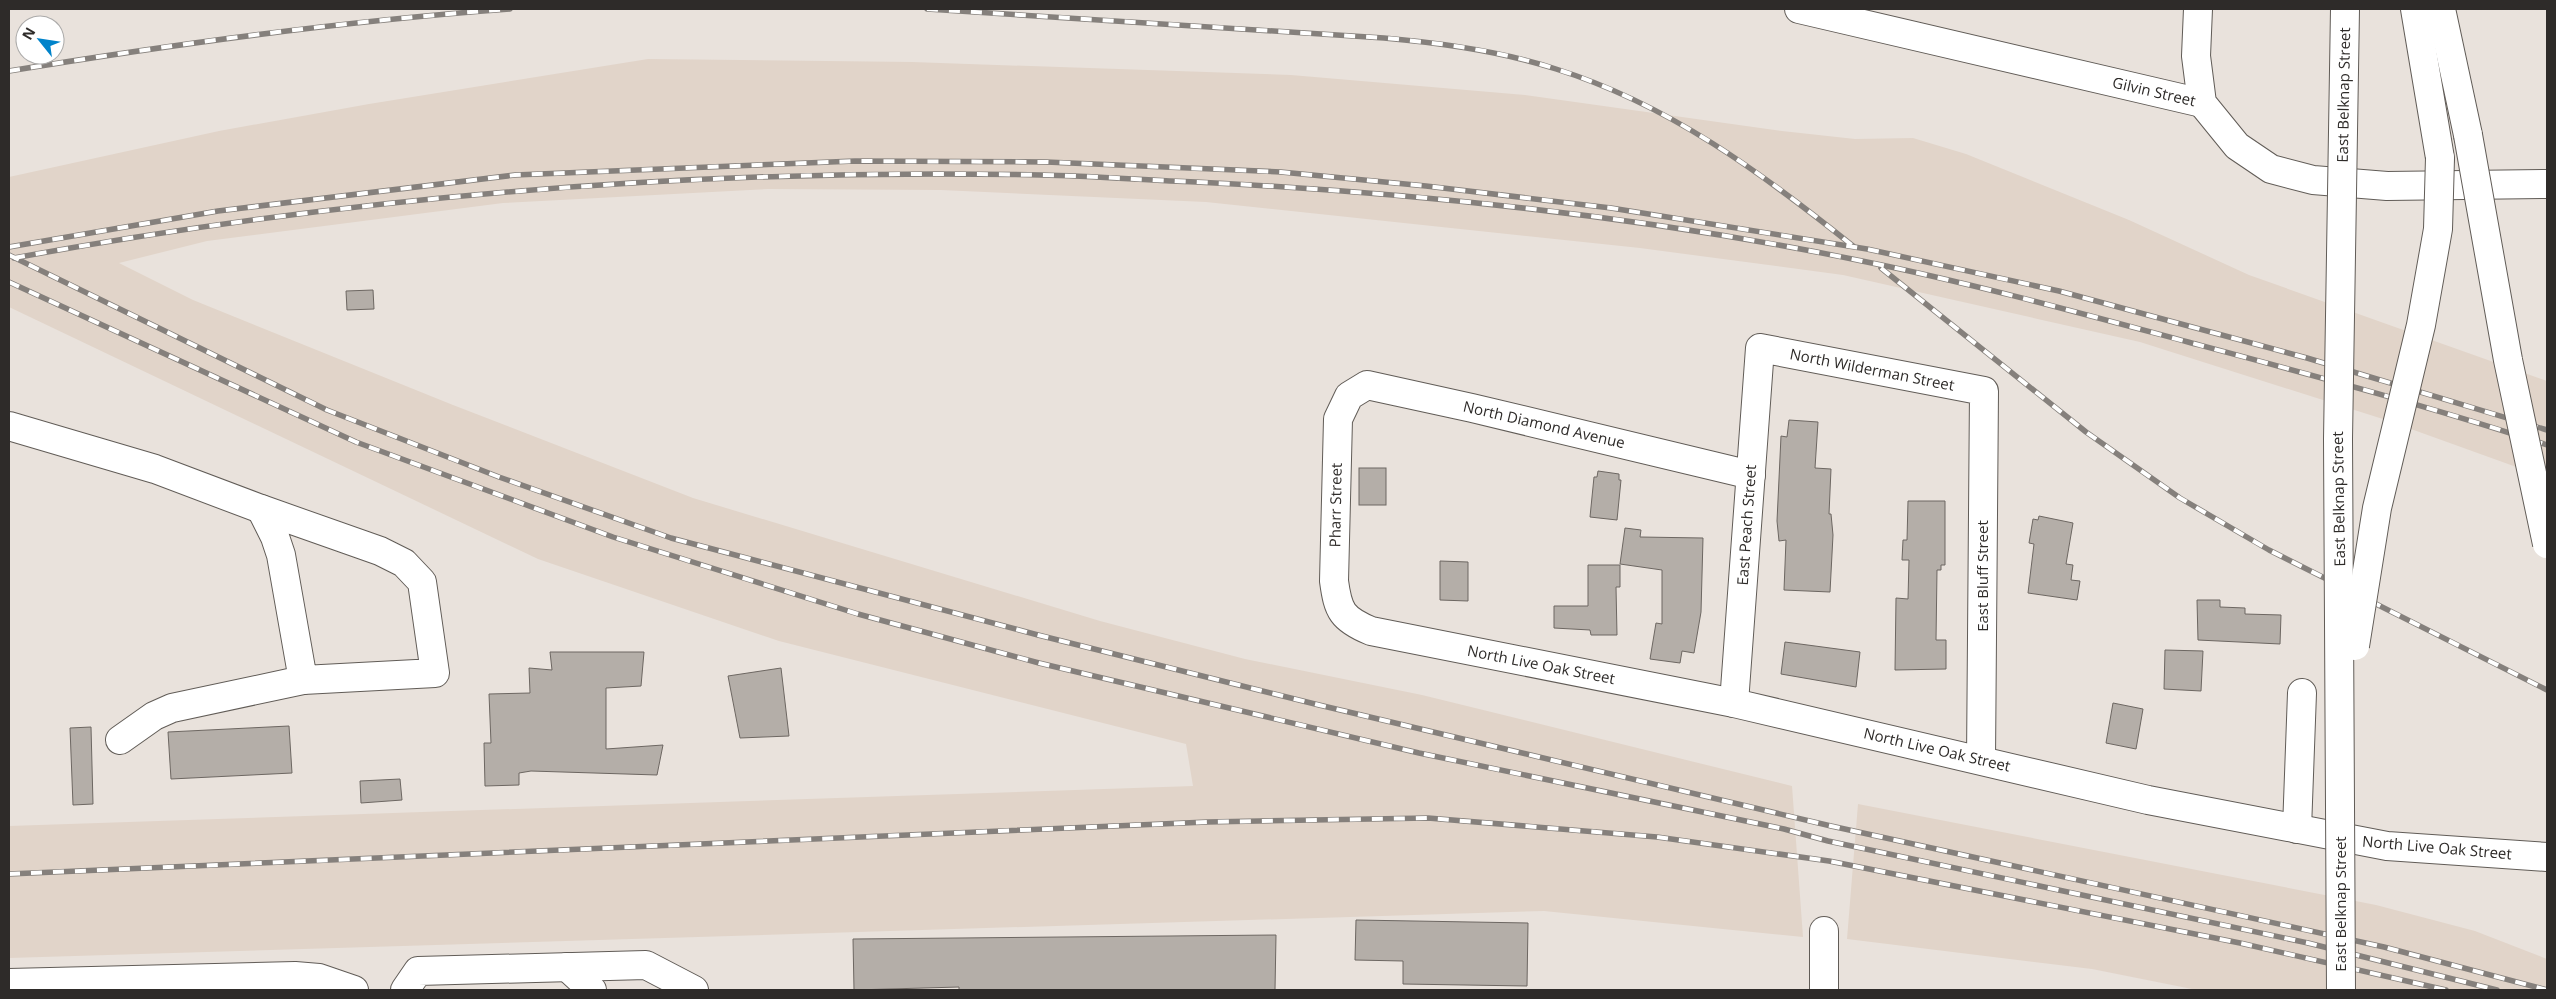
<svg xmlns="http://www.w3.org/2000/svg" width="2556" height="999" font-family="'Open Sans',sans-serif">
  <rect width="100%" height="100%" fill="#e9e2dc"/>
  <g fill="#e1d4c9">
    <path d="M648 59 912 62 1291 75 1525 95 1782 131 1855 139 1913 138 1966 154 2129 220 2249 275 2547 381V478L2386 420 2140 342 1843 275 1640 248 1206 202 941 190 768 189 503 203 207 241 119 263 193 300 453 405 693 498 1100 621 1245 659 1422 695 1792 786 1803 937 1544 911 9 958V826L1193 786 1186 744 779 641 538 559 9 307V177L219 131 369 104Z"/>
    <path d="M1858 804 2376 905 2475 931 2547 959V990H2197L2092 969 1847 939Z"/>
  </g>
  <g fill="#b4aea8" stroke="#6d6762">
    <path d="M373 290 374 309 347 310 346 291Z"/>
    <path d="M1789 420 1818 422 1815 468 1831 469 1829 514H1831L1833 535 1830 592 1784 590 1786 540 1779 541 1777 521 1781 436 1787 437Z"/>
    <rect x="1359" y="468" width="27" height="37"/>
    <path d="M1598 471 1619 474V480H1621L1617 520 1590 517 1594 477H1597Z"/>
    <path d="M1908 501H1945V565H1941V570H1937L1936 640H1946V669L1895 670 1896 598 1908 599 1909 560H1902L1903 540H1907Z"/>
    <path d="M2039 516 2073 523 2066 564 2073 565 2071 580 2080 581 2077 600 2028 593 2034 544 2029 543 2033 519 2038 520Z"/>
    <path d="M1625 528 1641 530 1640 537 1703 538 1701 612 1694 653 1682 651 1680 663 1650 659 1656 623 1662 624V570L1620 564Z"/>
    <path d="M1440 561 1468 562V601L1440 600Z"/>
    <path d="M1588 565H1620V587H1616L1617 635H1591L1590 630 1554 628V606H1588Z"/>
    <path d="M2197 600H2220V607L2245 608V614L2281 615 2280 644 2198 640Z"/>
    <path d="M1785 642 1860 652 1856 687 1781 674Z"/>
    <path d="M2165 650 2203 651 2201 691 2164 689Z"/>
    <path d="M550 652H644L641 686 606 688V749L663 745 657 775 531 771 519 773V785L485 786 484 743H491L489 694 530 693 529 668 552 670Z"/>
    <path d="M781 668 789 736 740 738 728 676Z"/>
    <path d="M2113 703 2143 709 2136 749 2106 743Z"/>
    <path d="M289 726 292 773 171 779 168 732Z"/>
    <path d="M91 727 93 804 73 805 70 728Z"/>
    <path d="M400 779 402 800 361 803 360 781Z"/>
    <path d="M1356 920 1528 923 1527 986 1403 984V961L1355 960Z"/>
    <path d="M1276 935 1275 990H959V987L854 990 853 939Z"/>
  </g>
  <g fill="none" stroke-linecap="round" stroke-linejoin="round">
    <g stroke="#615c57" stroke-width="30">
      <g id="minor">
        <path d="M1799 9 2202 103"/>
        <path d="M9 426 155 469 261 509"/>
        <path d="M1751 475 1472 408 1367 385 1349 396 1338 419 1334 581C1338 611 1342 619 1371 631L1734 703 2148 800 2387 846 2547 857"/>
        <path d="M261 509 380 551 404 563 422 582 435 673 303 680 281 555 275 537Z"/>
        <path d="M1734 703 1760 348 1984 391 1981 760"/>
        <path d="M120 740 154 716 172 708 303 680"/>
        <path d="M2297 829 2302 693"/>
        <path d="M1824 931V990"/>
        <path d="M567 967 592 990"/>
        <path d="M9 983 295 976 319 978 354 990"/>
        <path d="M405 990 418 971 646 965 694 990"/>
      </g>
    </g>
    <g stroke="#615c57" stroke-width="30">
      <path id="major" d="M2198 9 2196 56 2202 103 2237 146 2271 169 2313 180 2387 186 2547 184"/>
    </g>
    <g stroke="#615c57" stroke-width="30">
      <g id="highway">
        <path d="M2415 9 2440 158"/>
        <path d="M2441 9 2468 135"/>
      </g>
    </g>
    <use href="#minor" stroke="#fff" stroke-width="28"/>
    <use href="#major" stroke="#fff" stroke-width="28"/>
    <use href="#highway" stroke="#fff" stroke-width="28"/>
    <g stroke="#85807c" stroke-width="5.5">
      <g id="rail">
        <path d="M927 9 1384 38C1442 43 1501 51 1556 69 1668 104 1762 173 1853 246"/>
        <path d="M9 71C175 44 342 21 510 9"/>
        <path d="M9 247 218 211 515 175 855 161 1046 162 1281 172 1426 186 1611 208 1867 249 2059 291 2307 358 2547 430"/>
        <path d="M9 255 327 410 499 477 671 538 1038 635 1319 705 1831 826 2384 947 2547 990"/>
        <path d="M14 258C352 196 697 168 1041 175 1093 176 1144 180 1196 182 1419 193 1643 216 1862 261 1971 283 2080 313 2188 342 2308 374 2429 406 2547 445"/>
        <path d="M1881 268 2086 432 2180 498 2269 550 2547 690"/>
        <path d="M9 282 356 442 613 537 858 614 1039 663 1419 753 1784 829 1828 841 2308 943 2497 990"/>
        <path d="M9 874 1207 822 1428 818 1657 837 1829 861 2240 943 2446 990"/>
      </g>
    </g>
    <use href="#rail" stroke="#fff" stroke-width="4" stroke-dasharray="11" stroke-linecap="butt"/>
    <g stroke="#615c57" stroke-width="30" stroke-linecap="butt">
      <g id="highway-bridge">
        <path d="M2468 135 2508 360 2547 544"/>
        <path d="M2355 646 2377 508 2421 325 2438 229 2440 158"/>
        <path d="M2341 990 2338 439 2345 9"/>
      </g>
    </g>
    <use href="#highway-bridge" stroke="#fff" stroke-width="28"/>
  </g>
  <g text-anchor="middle" stroke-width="4" stroke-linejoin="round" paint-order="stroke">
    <g font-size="15" fill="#2e2b29" stroke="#fff">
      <text transform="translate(2154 92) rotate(13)" y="5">Gilvin Street</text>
      <text transform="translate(2344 95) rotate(-89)" y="5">East Belknap Street</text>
      <text transform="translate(1872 370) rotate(11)" y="5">North Wilderman Street</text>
      <text transform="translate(1544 425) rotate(13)" y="5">North Diamond Avenue</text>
      <text transform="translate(2339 499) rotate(-91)" y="5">East Belknap Street</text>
      <text transform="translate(1336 505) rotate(-89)" y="5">Pharr Street</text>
      <text transform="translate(1747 525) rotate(-86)" y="5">East Peach Street</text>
      <text transform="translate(1983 576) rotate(-90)" y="5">East Bluff Street</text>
      <text transform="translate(1541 665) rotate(11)" y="5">North Live Oak Street</text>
      <text transform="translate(1937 750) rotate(13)" y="5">North Live Oak Street</text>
      <text transform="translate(2437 848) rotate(5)" y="5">North Live Oak Street</text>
      <text transform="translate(2341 904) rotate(-90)" y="5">East Belknap Street</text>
    </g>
  </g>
  <rect width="2556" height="999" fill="none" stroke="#2e2b29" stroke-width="20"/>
  <g transform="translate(40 40) rotate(300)"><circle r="24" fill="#ffffff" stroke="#abaaa9"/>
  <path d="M0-4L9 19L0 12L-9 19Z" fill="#0083ca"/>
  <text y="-8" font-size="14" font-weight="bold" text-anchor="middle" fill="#2e2b29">N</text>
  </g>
</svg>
